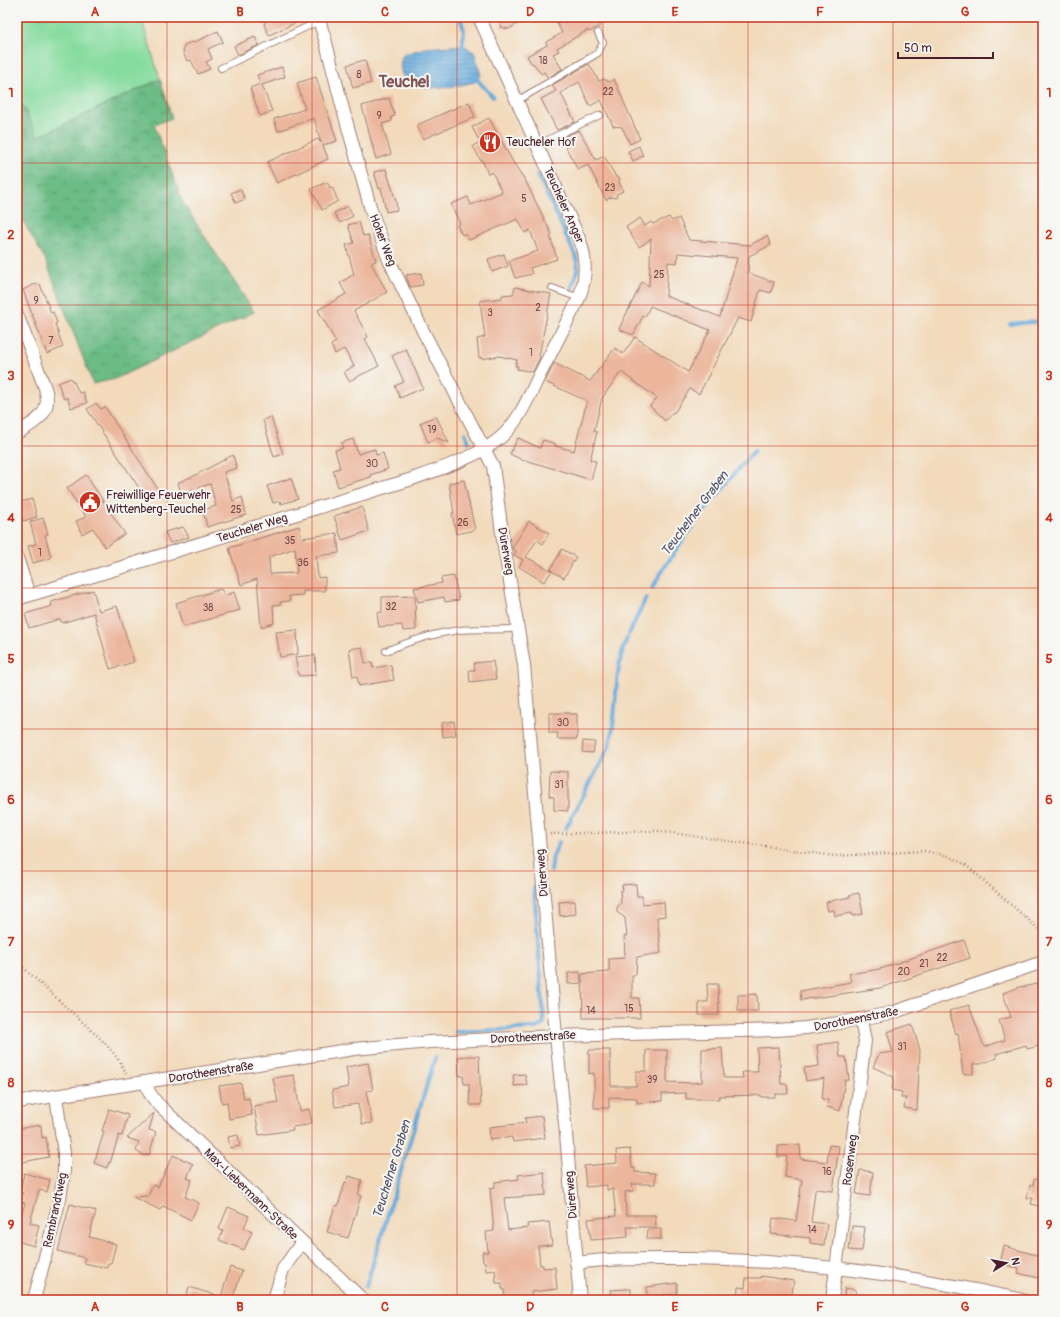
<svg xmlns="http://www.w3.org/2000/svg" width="1060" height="1317" font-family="Pangolin,sans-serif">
  <defs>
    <pattern id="forest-crowns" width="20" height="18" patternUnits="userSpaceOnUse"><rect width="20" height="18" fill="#6cbc86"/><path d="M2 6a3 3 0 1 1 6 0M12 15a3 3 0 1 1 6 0" fill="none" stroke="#5b986e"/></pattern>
    <pattern id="water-rules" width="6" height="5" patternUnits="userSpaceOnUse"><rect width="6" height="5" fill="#65aadb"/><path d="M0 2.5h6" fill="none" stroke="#558ab2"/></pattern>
  </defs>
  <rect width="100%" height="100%" fill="#f6f6f2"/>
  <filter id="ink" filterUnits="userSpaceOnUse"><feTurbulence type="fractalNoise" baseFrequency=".025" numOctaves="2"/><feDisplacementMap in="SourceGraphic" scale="8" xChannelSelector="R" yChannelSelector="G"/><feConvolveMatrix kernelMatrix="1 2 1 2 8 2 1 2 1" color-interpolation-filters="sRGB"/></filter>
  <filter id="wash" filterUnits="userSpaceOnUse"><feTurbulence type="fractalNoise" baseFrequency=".012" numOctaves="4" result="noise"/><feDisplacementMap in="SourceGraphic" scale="16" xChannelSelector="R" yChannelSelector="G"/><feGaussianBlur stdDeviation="0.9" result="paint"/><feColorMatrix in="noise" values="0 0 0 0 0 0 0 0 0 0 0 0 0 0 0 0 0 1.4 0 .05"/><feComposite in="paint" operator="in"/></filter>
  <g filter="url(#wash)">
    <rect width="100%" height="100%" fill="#f2dabb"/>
    <path fill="#86dc9f" stroke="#687e65" d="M17 17H141L160 79 38 137 22 104 17 108Z"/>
    <path fill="url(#forest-crowns)" stroke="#5b6e58" d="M160 79 172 118 154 125 183 203 254 312 115 379 93 384 45 259 17 211V108L22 104 38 137Z"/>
    <path fill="url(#water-rules)" stroke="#586483" d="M463 45 474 52 481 75 475 82 456 86 431 88 408 84C401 75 397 65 404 54L425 48Z"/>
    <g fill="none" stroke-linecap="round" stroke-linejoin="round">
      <g stroke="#65aadb" stroke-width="4">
        <path d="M460 17 464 30 462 50"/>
        <path d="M473 75 493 97"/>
        <path d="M538 175 576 257 578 268 571 290"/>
        <path d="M1010 324 1043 321"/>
        <path d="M465 433 469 442"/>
        <path d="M652 588C681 538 717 494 754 451"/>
        <path d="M629 634 646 598"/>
        <path d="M566 828 609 747C619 711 612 673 627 638"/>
        <path d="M551 871 553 856 559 842"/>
        <path d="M456 1032 536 1028 543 1025 544 1020 534 888"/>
        <path d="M366 1287 435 1058"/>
      </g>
    </g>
    <g id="blocks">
      <g fill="#ebb69c" fill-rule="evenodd">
        <path d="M268 17H308L269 35 264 25Z"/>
        <path d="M504 17H528L509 29 500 27Z"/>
        <path d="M566 17H581L583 22 592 17H594L600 26 589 32 588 30 557 48 559 51 553 54 562 69 548 78 544 72 541 74 534 64 531 63 527 56 547 45 546 42 562 33 557 23Z"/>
        <path d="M218 31 223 42 208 49 212 59 206 62 210 69 198 74 191 60 187 61 183 53 184 45 192 42 193 43Z"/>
        <path d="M255 37 259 45 238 55 234 46Z"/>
        <path d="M365 60 371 83 353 88 347 65Z"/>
        <path d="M589 64 599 81 604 79 609 82 614 79 640 139 630 144 622 127 613 126 601 100 590 106 579 82 561 93 575 122 557 130 541 99 556 91 552 85Z"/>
        <path d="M282 67 285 77 262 85 272 111 260 116 250 88 260 84 257 75Z"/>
        <path d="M316 77 337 141 323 145 328 159 277 183 267 162 318 139 321 143 314 118 278 131 274 119 305 109 297 83Z"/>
        <path d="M389 98 395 116 391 117 392 121 382 124 391 154 376 159 362 106Z"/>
        <path d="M469 102 475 117 423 139 417 125Z"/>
        <path d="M489 118 513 162 525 180 552 235 550 236 557 259 530 268 532 274 515 278 509 261 538 251 530 230 525 233 518 219 469 240 465 234 462 235 457 225 460 224 451 204 468 197 471 205 502 192 492 172 488 174 482 160 481 161 473 146 480 142 472 127Z"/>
        <path d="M579 130 596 160 604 156 616 177 620 178 619 182 623 191 617 194 616 198 611 197 606 200 588 165 578 170 561 138Z"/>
        <path d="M639 146 643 156 633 161 628 151Z"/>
        <path d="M386 169 396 201 397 210 386 212 381 188 379 189 374 172Z"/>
        <path d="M327 182 330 188 332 187 338 201 322 210 311 189Z"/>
        <path d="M240 189 245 199 236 203 231 193Z"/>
        <path d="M348 206 353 216 340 223 334 213Z"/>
        <path d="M669 217 672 221 679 218 689 240 750 245 767 236 771 245 749 256 748 273 774 282 771 293 760 290 751 322 738 318 699 394 690 389 674 413 673 412 665 421 650 406 657 398 621 372 602 398 594 431 597 432 590 460 596 461 591 480 525 460 524 461 510 454 518 438 540 448 543 440 556 444 555 446 574 451 587 401 545 382 554 363 590 381 615 348 623 354 635 337 688 372 710 330 650 306 645 317 643 316 634 334H630L619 329 642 282 649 286 651 239 639 247 626 227 640 218 645 226 651 222 653 224ZM678 253 737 258 720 317 666 296 668 262 677 263Z"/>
        <path d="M359 222 363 236 368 235 376 261 371 263 387 292 354 311 368 337 365 339 379 366 349 381 344 372 354 366 344 349 335 354 331 345 336 342 318 310 346 294 340 283 354 274 346 245 354 243 348 225Z"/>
        <path d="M504 254 508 266 492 272 488 259Z"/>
        <path d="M421 273 423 285 410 287 406 275Z"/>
        <path d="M35 284 37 285 40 284 51 313 53 312 57 323 55 324 63 347 47 354 23 290Z"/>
        <path d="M515 287 551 294 539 356 540 357 533 372 517 369 518 366H515L517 360 499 356 481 359V357L479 358 477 339 485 337 480 301 502 298V295L513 294Z"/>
        <path d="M406 349 423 388 400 398 395 386 404 382 392 356Z"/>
        <path d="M71 378 73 382H74L79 393 83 392 87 403 71 408 67 397 64 399 58 383Z"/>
        <path d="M96 403 101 409 105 407 159 491 147 500 87 409Z"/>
        <path d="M436 416 449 443 437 438 428 442 420 423Z"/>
        <path d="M271 417 283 454 274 457 263 420Z"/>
        <path d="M353 439 358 454 375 449 376 455 383 453 388 469 370 475 371 477 338 487 333 470 340 468 335 450 343 448 341 443Z"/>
        <path d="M233 455 237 468 224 472 233 501 242 497 246 515 207 527 203 510 216 506 210 484 185 492H181L178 483 190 477V478Z"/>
        <path d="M86 475 125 534 105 547 93 528 82 534 76 521 86 517 67 488Z"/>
        <path d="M291 478 298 499 281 504 280 501 273 503 267 486Z"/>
        <path d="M464 480 475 530 456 534 452 513H454L449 483Z"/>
        <path d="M32 499 37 517 23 521 17 503Z"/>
        <path d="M362 507 369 531 342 540 334 516Z"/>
        <path d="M43 518 48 534 45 535 51 558 33 563 28 546 36 544 30 522Z"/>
        <path d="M529 521 549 533 543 544 537 540 526 557 552 571 544 582 519 567 523 560 514 555 516 551 512 548Z"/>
        <path d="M299 526 302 538 337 533 339 553 316 556 318 578 325 577V591H303V595L289 596 290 601 280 602 281 604 273 605 274 623 261 627 257 579 241 585 229 548ZM295 548 297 573 270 574 269 557Z"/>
        <path d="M183 527 189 537 170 543 165 532Z"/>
        <path d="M562 549 576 557 564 578 550 570Z"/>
        <path d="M454 576 459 600 445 602 444 597 418 602 414 588 442 583 441 578Z"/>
        <path d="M221 589 225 596 234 592 240 610 183 627 176 603Z"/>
        <path d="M93 590 99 611 117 606 134 662 110 669 94 613 62 623 60 619 29 628 25 614 52 606 51 602Z"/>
        <path d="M415 596 416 630 403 631 402 625 379 627 377 613 382 612V597Z"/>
        <path d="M297 630 298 654 280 657 276 632Z"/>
        <path d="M362 647 365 663 372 662 373 668 391 665 394 680 359 686 357 676 353 677 349 649Z"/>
        <path d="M315 655 316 675 299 676 295 657Z"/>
        <path d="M493 661 496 679 470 682 469 670H475L474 663Z"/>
        <path d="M549 713H569V714H577V739H557L558 733H549Z"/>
        <path d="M454 721 456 735 443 737 442 723Z"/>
        <path d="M583 741 595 742 593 753 582 752Z"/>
        <path d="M550 771 568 772V811L554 810V797L549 796Z"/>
        <path d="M636 884 637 896H642L643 904 664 902 665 916 657 917 661 953 637 957 636 975H632V998H639L640 1018H583L582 974 609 972V959L625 958 624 936H627L625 918 617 912V907L621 903 620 891 623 890 622 885Z"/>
        <path d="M859 893 863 914 853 916 852 913 835 916 834 910 828 911 826 902 850 897 849 895Z"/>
        <path d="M575 901 576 914 560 916 559 902Z"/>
        <path d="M964 940 970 958 880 988 801 1000 800 991 851 982 849 974 880 969Z"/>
        <path d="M580 972 581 983 568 984V973Z"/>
        <path d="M1040 983H1043V1045L1027 1049 1026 1045 996 1054 997 1058 980 1064H973V1074H963L958 1033 956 1034 949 1011 969 1005 984 1047 1005 1040 999 1020 1011 1017 1003 993 1023 986V987Z"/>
        <path d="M707 984H718L719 1015H699V1002H708Z"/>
        <path d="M757 994 758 1011H738V995Z"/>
        <path d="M912 1024 920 1050 917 1110 904 1108 906 1098H901L902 1092 892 1090 894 1077 873 1067 879 1054 893 1052 887 1032Z"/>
        <path d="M838 1042 840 1057H846L849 1080H845L840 1111 827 1107 828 1100 822 1099 824 1078 806 1081 804 1068 819 1066 817 1045Z"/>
        <path d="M779 1047 781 1084H787L788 1094H775V1097H761V1095L719 1096V1099H686V1093L662 1094V1101L637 1103V1098L609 1097V1108H594V1073L589 1074V1050H610L611 1086H636V1071H646V1050H667V1082L692 1083 702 1082V1049L722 1048 724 1078H743L742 1072H758L757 1048Z"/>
        <path d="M468 1056H479L481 1105H470L469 1084H464L463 1076H459L458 1057Z"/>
        <path d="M368 1063 373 1090 366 1091 372 1123 362 1124 358 1104 335 1107 332 1090 349 1087 346 1067Z"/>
        <path d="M525 1074 527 1085 514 1086 513 1075Z"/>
        <path d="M294 1075 300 1111 309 1109 312 1123H308V1125L292 1127 293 1130 259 1135 254 1106 278 1102 273 1078Z"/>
        <path d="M241 1083 244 1099 249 1098 252 1115 229 1119 227 1102 222 1103 219 1086Z"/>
        <path d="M109 1109 128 1115 122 1136 119 1135 110 1163 109 1162 107 1168 94 1163 104 1132 102 1131Z"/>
        <path d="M154 1113 149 1130 156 1132 149 1155 146 1154 145 1156 136 1151 139 1142 127 1138Z"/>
        <path d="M542 1116 545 1138 513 1142 512 1137 490 1140 489 1127 526 1123 525 1118Z"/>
        <path d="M41 1125 42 1138 46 1137 49 1157 17 1163V1129Z"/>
        <path d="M238 1135 240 1146 230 1148 228 1137Z"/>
        <path d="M800 1145 801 1159 827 1162 829 1145 839 1146 833 1191 816 1189 815 1191 811 1222 827 1224 824 1245 810 1243V1238L771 1234 773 1218 796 1221 802 1180 785 1177 787 1156 778 1157V1146Z"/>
        <path d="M630 1149 632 1168H635V1172L655 1173V1184H632L633 1191 625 1192 626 1215H655L656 1227H627L628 1237 591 1240 588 1219 616 1216 613 1189 607 1190V1185L586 1187 584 1166 617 1163 616 1150Z"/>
        <path d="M173 1155 193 1164 187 1178 192 1180 185 1197 199 1203 191 1220 163 1206 160 1210 133 1197 148 1196 153 1185 158 1187Z"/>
        <path d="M860 1170 873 1172 870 1196 856 1194Z"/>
        <path d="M544 1172 546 1195 504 1198 508 1230 528 1228 527 1224 549 1222 552 1245 538 1246 540 1265H543V1268L555 1267 557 1289 531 1292 532 1300H505L504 1289H502V1283H496L495 1270 486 1271 485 1262H483L482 1252H488L486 1232 494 1231 490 1188 495 1187V1182L519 1179 518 1175Z"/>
        <path d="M24 1173 50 1180 47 1192 39 1190 30 1223 39 1225 34 1246 17 1241V1229L25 1203 21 1202 23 1193 20 1192Z"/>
        <path d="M1041 1174H1043V1207L1031 1204 1033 1198H1027L1030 1185H1033L1034 1179 1039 1180Z"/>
        <path d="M349 1176 362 1180 358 1195 361 1196 348 1238 327 1232 335 1206H338L345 1182H347Z"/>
        <path d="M70 1204 96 1211 89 1237 116 1244 111 1263H108L107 1268 84 1263 85 1258 58 1251Z"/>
        <path d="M228 1207 249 1216 244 1228 252 1232 244 1250 219 1240 223 1231 219 1229Z"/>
        <path d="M852 1226 865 1227 862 1251 849 1250Z"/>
        <path d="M648 1229H661V1239H647Z"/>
        <path d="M1004 1246 1043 1257V1279L1018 1273 1019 1268 1000 1264Z"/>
        <path d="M230 1267 242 1271 232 1300H185L189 1287 221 1297Z"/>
        <path d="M761 1276 794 1281 791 1300H737L738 1287 745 1288 746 1278H761Z"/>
        <path d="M677 1283V1294L662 1295V1300H647V1287Z"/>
        <path d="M845 1288 856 1290 855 1300H843Z"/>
        <path d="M625 1289H631V1300H612L611 1290Z"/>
      </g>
    </g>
  </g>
  <g filter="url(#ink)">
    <use href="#blocks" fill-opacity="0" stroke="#9e7c73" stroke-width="1"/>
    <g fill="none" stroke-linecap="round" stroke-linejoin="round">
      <g stroke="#9e7c73" stroke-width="8">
        <g id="service">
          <path d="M221 68 319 21"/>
          <path d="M517 101 598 53 603 43 598 33"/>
          <path d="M537 145 600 115"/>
          <path d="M552 288 579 298"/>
          <path d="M386 651C410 641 434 633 460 630 480 628 499 631 519 628"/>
        </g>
      </g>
      <g stroke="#9e7c73" stroke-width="14">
        <g id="minor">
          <path d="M318 17 325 39 344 113 371 210 389 260 423 331 493 466 503 540 524 665 556 1036 566 1134 580 1300"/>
          <path d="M17 314 45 388C53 413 36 422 17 433"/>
          <path d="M17 558 29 595"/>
          <path d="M17 599 409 480C437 470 478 457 500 438 519 422 529 396 540 374 553 349 566 324 579 298 587 277 587 257 578 236L479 17"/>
          <path d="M146 1082 149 1092 156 1102 363 1300"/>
          <path d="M17 1102 354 1049 430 1042 556 1036 776 1030 806 1028 839 1023 891 1013 1043 962"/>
          <path d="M576 1263C614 1258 651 1259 689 1259 803 1260 911 1275 1023 1300"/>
          <path d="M34 1300 60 1198 64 1172V1153L56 1096"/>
          <path d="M274 1300 283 1269 302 1242"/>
          <path d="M832 1300 865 1041 861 1020"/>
        </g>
      </g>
      <g stroke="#9e7c73" stroke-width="2.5" stroke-dasharray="1 3" stroke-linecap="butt">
        <path d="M550 834 658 831 835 856 924 851 948 856 966 865 1043 933"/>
        <path d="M17 962C37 980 56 998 76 1016 94 1033 117 1051 126 1074"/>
      </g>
      <use href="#service" stroke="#fff" stroke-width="6"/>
      <use href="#minor" stroke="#fff" stroke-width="12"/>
    </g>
  </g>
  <path fill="none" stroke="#c8321e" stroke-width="1" stroke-opacity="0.55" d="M167 17V1300M312 17V1300M457 17V1300M603 17V1300M748 17V1300M893 17V1300M17 163H1043M17 305H1043M17 446H1043M17 588H1043M17 729H1043M17 871H1043M17 1012H1043M17 1154H1043"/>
  <defs>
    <g id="restaurant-disc" transform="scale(1.15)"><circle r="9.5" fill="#c8321e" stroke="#f6f6f2"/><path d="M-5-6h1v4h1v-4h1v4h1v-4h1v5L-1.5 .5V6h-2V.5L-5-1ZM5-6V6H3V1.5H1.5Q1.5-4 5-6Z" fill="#fff"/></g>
    <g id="civic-disc" transform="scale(1.15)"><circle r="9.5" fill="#c8321e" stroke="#f6f6f2"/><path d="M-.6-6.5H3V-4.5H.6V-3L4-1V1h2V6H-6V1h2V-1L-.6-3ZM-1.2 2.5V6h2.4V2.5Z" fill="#fff"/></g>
  </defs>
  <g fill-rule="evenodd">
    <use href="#restaurant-disc" x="490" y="142"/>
    <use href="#civic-disc" x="90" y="502"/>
  </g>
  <g text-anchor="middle" stroke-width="4" stroke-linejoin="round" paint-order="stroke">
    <g font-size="10" fill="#724547">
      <text x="543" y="64">18</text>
      <text x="359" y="78">8</text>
      <text x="608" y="95">22</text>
      <text x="379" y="119">9</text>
      <text x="610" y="191">23</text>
      <text x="524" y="202">5</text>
      <text x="659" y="278">25</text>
      <text x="36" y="304">9</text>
      <text x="538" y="311">2</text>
      <text x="490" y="316">3</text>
      <text x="51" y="344">7</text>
      <text x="531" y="356">1</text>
      <text x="432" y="433">19</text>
      <text x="372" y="467">30</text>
      <text x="236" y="513">25</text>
      <text x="463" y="526">26</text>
      <text x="290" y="544">35</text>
      <text x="40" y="556">1</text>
      <text x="303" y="566">36</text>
      <text x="391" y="610">32</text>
      <text x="208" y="611">38</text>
      <text x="563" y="726">30</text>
      <text x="559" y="788">31</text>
      <text x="942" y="961">22</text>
      <text x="924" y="967">21</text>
      <text x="904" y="975">20</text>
      <text x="629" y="1012">15</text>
      <text x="591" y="1014">14</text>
      <text x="902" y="1050">31</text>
      <text x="652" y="1083">39</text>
      <text x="827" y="1175">16</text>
      <text x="812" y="1233">14</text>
    </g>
    <g font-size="12" fill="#4a1f2b" stroke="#f6f6f2" text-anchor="start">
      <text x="506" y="146">Teucheler Hof</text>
      <text x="106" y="499">Freiwillige Feuerwehr<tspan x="106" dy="14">Wittenberg-Teuchel</tspan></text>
    </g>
    <g font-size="12" fill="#4a1f2b" stroke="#f6f6f2">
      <text transform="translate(564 205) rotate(66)" y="4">Teucheler Anger</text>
      <text transform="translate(383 240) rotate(69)" y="4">Hoher Weg</text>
      <text transform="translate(252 528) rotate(-17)" y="4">Teucheler Weg</text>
      <text transform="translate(506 551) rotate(80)" y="4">Dürerweg</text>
      <text transform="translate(542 873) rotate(-95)" y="4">Dürerweg</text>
      <text transform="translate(856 1019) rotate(-11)" y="4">Dorotheenstraße</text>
      <text transform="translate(533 1037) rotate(-3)" y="4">Dorotheenstraße</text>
      <text transform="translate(211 1072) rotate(-9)" y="4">Dorotheenstraße</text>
      <text transform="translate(850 1160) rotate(-83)" y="4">Rosenweg</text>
      <text transform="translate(251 1194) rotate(44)" y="4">Max-Liebermann-Straße</text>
      <text transform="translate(571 1195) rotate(-95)" y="4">Dürerweg</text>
      <text transform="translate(55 1210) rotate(-78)" y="4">Rembrandtweg</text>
    </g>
    <g font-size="13" font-style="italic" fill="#535069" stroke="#f6f6f2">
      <text transform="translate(694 513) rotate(-53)" y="5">Teuchelner Graben</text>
      <text transform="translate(391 1169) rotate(-73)" y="5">Teuchelner Graben</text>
    </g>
    <g font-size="16" font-weight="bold" fill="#825453" stroke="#f6f6f2">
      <text x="404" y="87">Teuchel</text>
    </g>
  </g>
  <rect width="1060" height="1317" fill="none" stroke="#f6f6f2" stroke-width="44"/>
  <g transform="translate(1006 1263) rotate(80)" stroke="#f6f6f2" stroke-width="3" paint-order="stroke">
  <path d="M0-3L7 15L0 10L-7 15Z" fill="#4a1f2b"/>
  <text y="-6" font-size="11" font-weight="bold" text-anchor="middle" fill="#4a1f2b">N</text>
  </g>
  <path d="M898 52v6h95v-6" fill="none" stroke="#4a1f2b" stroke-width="2"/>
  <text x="904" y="52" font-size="12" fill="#4a1f2b" stroke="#f6f6f2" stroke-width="3" paint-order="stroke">50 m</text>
  <rect x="22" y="22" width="1016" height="1273" fill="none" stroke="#c8321e" stroke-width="1.5"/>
  <g font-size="13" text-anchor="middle" font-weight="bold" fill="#c8321e">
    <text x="95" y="16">A</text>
    <text x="240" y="16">B</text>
    <text x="385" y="16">C</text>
    <text x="530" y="16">D</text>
    <text x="675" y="16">E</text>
    <text x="820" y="16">F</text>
    <text x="965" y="16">G</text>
    <text x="11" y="97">1</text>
    <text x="1049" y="97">1</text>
    <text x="11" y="239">2</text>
    <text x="1049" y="239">2</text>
    <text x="11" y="380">3</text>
    <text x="1049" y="380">3</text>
    <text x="11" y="522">4</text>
    <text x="1049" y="522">4</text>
    <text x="11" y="663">5</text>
    <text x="1049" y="663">5</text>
    <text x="11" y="804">6</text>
    <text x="1049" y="804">6</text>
    <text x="11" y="946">7</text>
    <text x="1049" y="946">7</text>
    <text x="11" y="1087">8</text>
    <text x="1049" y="1087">8</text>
    <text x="11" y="1229">9</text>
    <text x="1049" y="1229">9</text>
    <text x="95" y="1311">A</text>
    <text x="240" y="1311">B</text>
    <text x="385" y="1311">C</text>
    <text x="530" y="1311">D</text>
    <text x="675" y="1311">E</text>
    <text x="820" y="1311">F</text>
    <text x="965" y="1311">G</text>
  </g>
</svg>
